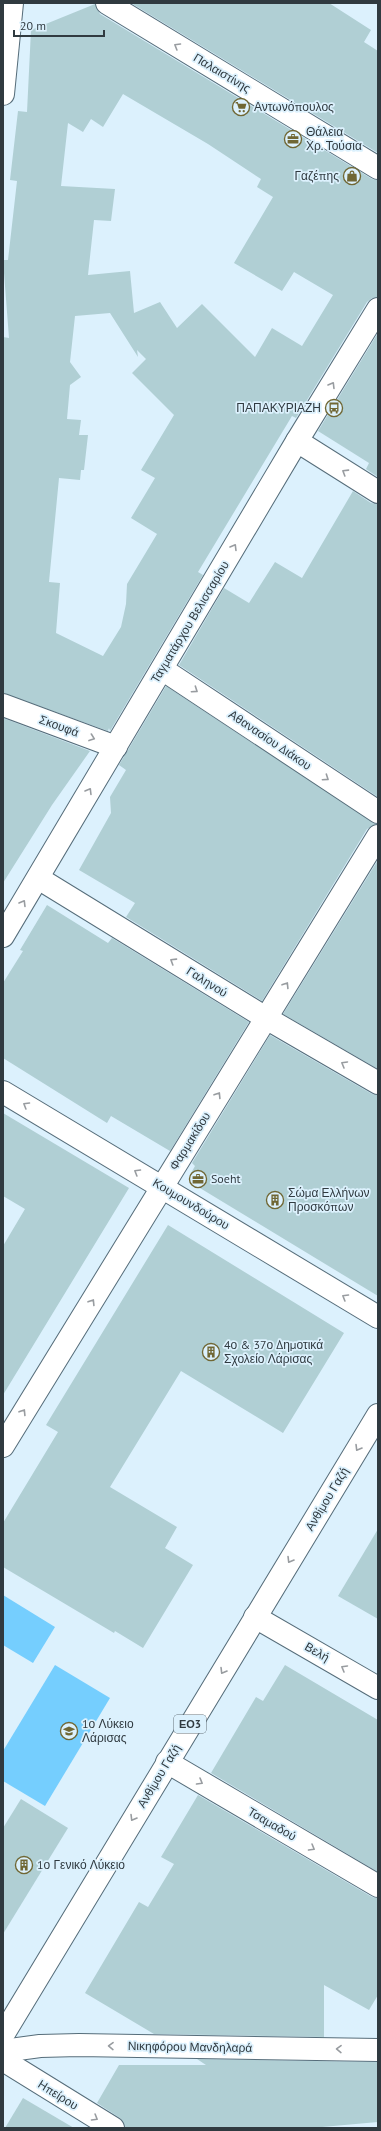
<svg xmlns="http://www.w3.org/2000/svg" width="381" height="2131" font-family="'PT Sans',sans-serif">
  <rect width="100%" height="100%" fill="#dcf1fd"/>
  <g fill="#75cefe">
    <path d="M3 1595 55 1627 33 1663 3 1645Z"/>
    <path d="M55 1665 110 1698 45 1806 3 1781V1751Z"/>
  </g>
  <g fill="#b0cfd4" fill-rule="evenodd">
    <path d="M131 3H329L371 30 364 42 378 51V153Z"/>
    <path d="M95 4 100 14 372 179 378 180V297L372 298 367 302 296 418 292 416 198 572 203 575 110 731 109 728 108 731 3 693V337L9 338 3 260H8L17 181 10 180 18 111 27 112 31 30ZM123 94 208 144 261 179 257 187 273 197 234 263 282 291 294 272 333 295 302 346 272 328 255 357 202 304 177 328 160 302 134 313 130 271 88 275 94 220 111 221 115 189 61 186 68 123 83 132 91 119 103 127ZM110 313 138 357 137 350 146 359 132 373 174 415 141 470 155 478 131 518 157 534 127 584 126 604 121 627 103 656 56 633 60 583 49 582 59 478 80 480 81 470H84L88 435H79L81 420 67 419 70 385 81 377 70 362 75 316Z"/>
    <path d="M378 333V477L366 469 369 463 318 431Z"/>
    <path d="M353 491 371 503 378 504V797L179 665 224 588 249 603 275 562 302 578Z"/>
    <path d="M166 686 376 824 367 829 262 1001 126 917 135 903 79 870 111 813 110 797 126 770 119 765Z"/>
    <path d="M3 718 90 751 52 805 3 883Z"/>
    <path d="M378 860V1069L283 1014Z"/>
    <path d="M47 905 108 943 112 938 249 1022 170 1151 111 1116 107 1123 3 1058V983L23 951 20 950Z"/>
    <path d="M270 1035 372 1094 378 1095V1296L190 1182 193 1177 190 1175 195 1166 192 1163Z"/>
    <path d="M3 1113 129 1188 3 1395V1246L25 1209 3 1196Z"/>
    <path d="M168 1225 344 1333 283 1433 181 1371 110 1487 177 1527 165 1548 193 1565 143 1648 115 1631 114 1633 3 1567V1523L58 1432 46 1425Z"/>
    <path d="M378 1529V1619L338 1596Z"/>
    <path d="M285 1665 378 1720V1872L211 1773 256 1697 263 1701Z"/>
    <path d="M198 1795 372 1897 378 1898V1995L369 2010 324 1985V2037L154 2034 85 1993 139 1902 148 1907 174 1864 161 1857Z"/>
    <path d="M21 1799 68 1828 3 1934V1828Z"/>
    <path d="M197 2059 378 2062V2122L311 2128H125L120 2118 97 2103 119 2065H206Z"/>
    <path d="M23 2098 74 2128H5Z"/>
  </g>
  <g fill="none" stroke-linecap="round" stroke-linejoin="round">
    <g stroke="#566d7a" stroke-width="24">
      <g id="street">
        <path d="M107 3 378 168"/>
        <path d="M3 94 12 3"/>
        <path d="M297 441 378 492"/>
        <path d="M162 669 378 812"/>
        <path d="M3 705 116 747"/>
        <path d="M38 878 266 1018 378 1083"/>
        <path d="M3 1446 378 836"/>
        <path d="M255 1617 378 1688"/>
        <path d="M167 1762 378 1886"/>
      </g>
    </g>
    <g stroke="#566d7a" stroke-width="24">
      <g id="secondary">
        <path d="M3 936 297 441 378 309"/>
        <path d="M3 1092 378 1317"/>
        <path d="M3 2051 40 2046 79 2045 378 2050"/>
        <path d="M3 2060 113 2128"/>
      </g>
    </g>
    <g stroke="#566d7a" stroke-width="24">
      <path id="primary" d="M3 2035 378 1415"/>
    </g>
    <use href="#street" stroke="#fff" stroke-width="22"/>
    <use href="#secondary" stroke="#fff" stroke-width="22"/>
    <use href="#primary" stroke="#fff" stroke-width="22"/>
  </g>
  <defs><path id="oneway-chevron" d="M-2-3.5L2.5 0L-2 3.5" fill="none" stroke-width="1.6" stroke-linecap="round" stroke-linejoin="round"/></defs>
  <g stroke="#989ca0">
    <use href="#oneway-chevron" transform="translate(177 46) rotate(-149)"/>
    <use href="#oneway-chevron" transform="translate(332 385) rotate(-59)"/>
    <use href="#oneway-chevron" transform="translate(345 472) rotate(-148)"/>
    <use href="#oneway-chevron" transform="translate(234 547) rotate(-59)"/>
    <use href="#oneway-chevron" transform="translate(195 690) rotate(34)"/>
    <use href="#oneway-chevron" transform="translate(92 738) rotate(20)"/>
    <use href="#oneway-chevron" transform="translate(326 778) rotate(34)"/>
    <use href="#oneway-chevron" transform="translate(89 791) rotate(-59)"/>
    <use href="#oneway-chevron" transform="translate(23 903) rotate(-59)"/>
    <use href="#oneway-chevron" transform="translate(173 961) rotate(-148)"/>
    <use href="#oneway-chevron" transform="translate(286 985) rotate(-58)"/>
    <use href="#oneway-chevron" transform="translate(344 1064) rotate(-150)"/>
    <use href="#oneway-chevron" transform="translate(218 1095) rotate(-58)"/>
    <use href="#oneway-chevron" transform="translate(26 1105) rotate(-149)"/>
    <use href="#oneway-chevron" transform="translate(137 1172) rotate(-149)"/>
    <use href="#oneway-chevron" transform="translate(345 1297) rotate(-149)"/>
    <use href="#oneway-chevron" transform="translate(92 1302) rotate(-58)"/>
    <use href="#oneway-chevron" transform="translate(23 1412) rotate(-58)"/>
    <use href="#oneway-chevron" transform="translate(358 1448) rotate(121)"/>
    <use href="#oneway-chevron" transform="translate(290 1560) rotate(121)"/>
    <use href="#oneway-chevron" transform="translate(344 1668) rotate(-150)"/>
    <use href="#oneway-chevron" transform="translate(223 1671) rotate(121)"/>
    <use href="#oneway-chevron" transform="translate(200 1782) rotate(30)"/>
    <use href="#oneway-chevron" transform="translate(133 1818) rotate(121)"/>
    <use href="#oneway-chevron" transform="translate(312 1848) rotate(30)"/>
    <use href="#oneway-chevron" transform="translate(111 2046) rotate(-179)"/>
    <use href="#oneway-chevron" transform="translate(339 2049) rotate(-179)"/>
    <use href="#oneway-chevron" transform="translate(95 2118) rotate(31)"/>
  </g>
  <defs>
    <g id="supermarket-ring" transform="scale(0.9)"><circle r="9.5" fill="#dcf1fd" stroke="#706734" stroke-width="1.5"/><path d="M-6-5.5h2.5l.6 2H6L4.5 2H-2.5L-4.4-4H-6ZM-1.5 3.2a1.3 1.3 0 1 0 .1 0ZM3 3.2a1.3 1.3 0 1 0 .1 0Z" fill="#706734"/></g>
    <g id="office-ring" transform="scale(0.9)"><circle r="9.5" fill="#dcf1fd" stroke="#706734" stroke-width="1.5"/><path d="M-6-3h4V-5.5h4V-3h4V5H-6ZM-1-4.5V-3h2v-1.5ZM-6 0V1H6V0Z" fill="#706734"/></g>
    <g id="shop-ring" transform="scale(0.9)"><circle r="9.5" fill="#dcf1fd" stroke="#706734" stroke-width="1.5"/><path d="M-5-2.5h2.3a2.7 3.5 0 0 1 5.4 0H5L5.5 6h-11ZM-1.5-2.5h3a1.5 2.3 0 0 0-3 0Z" fill="#706734"/></g>
    <g id="bus-ring" transform="scale(0.9)"><circle r="9.5" fill="#dcf1fd" stroke="#706734" stroke-width="1.5"/><path d="M-5-6H5V4H4V6H2V4H-2V6H-4V4H-5ZM-3.5-4V0h7V-4ZM-3.5 1.2v1.5H-2V1.2ZM2 1.2v1.5H3.5V1.2Z" fill="#706734"/></g>
    <g id="building-ring" transform="scale(0.9)"><circle r="9.5" fill="#dcf1fd" stroke="#706734" stroke-width="1.5"/><path d="M-4-6H4V6H1V3H-1V6H-4ZM-2.5-4.3h1.7v1.8h-1.7ZM.8-4.3h1.7v1.8H.8ZM-2.5-1h1.7V.8h-1.7ZM.8-1h1.7V.8H.8Z" fill="#706734"/></g>
    <g id="school-ring" transform="scale(0.9)"><circle r="9.5" fill="#dcf1fd" stroke="#706734" stroke-width="1.5"/><path d="M0-5L7-2L0 1L-7-2ZM-4 1L0 2.5L4 1V4Q0 6-4 4Z" fill="#706734"/></g>
  </defs>
  <g fill-rule="evenodd">
    <use href="#supermarket-ring" x="241" y="107"/>
    <use href="#office-ring" x="293" y="139"/>
    <use href="#shop-ring" x="352" y="176"/>
    <use href="#bus-ring" x="334" y="408"/>
    <use href="#office-ring" x="198" y="1179"/>
    <use href="#building-ring" x="275" y="1200"/>
    <use href="#building-ring" x="211" y="1352"/>
    <use href="#school-ring" x="69" y="1731"/>
    <use href="#building-ring" x="24" y="1865"/>
  </g>
  <g text-anchor="middle" stroke-width="3.5" stroke-linejoin="round" paint-order="stroke">
    <rect fill="#dcf1fd" stroke="#647179" stroke-width="1" x="174" y="1715" width="32" height="18" rx="3"/>
    <g font-size="11" font-weight="bold" fill="#303a40">
      <text x="190" y="1728">ΕΟ3</text>
    </g>
    <g font-size="12" fill="#303a40" stroke="#dcf1fd">
      <text transform="translate(222 73) rotate(31)" y="4">Παλαιστίνης</text>
      <text transform="translate(190 622) rotate(-59)" y="4">Ταγματάρχου Βελισσαρίου</text>
      <text transform="translate(59 726) rotate(20)" y="4">Σκουφά</text>
      <text transform="translate(270 740) rotate(34)" y="4">Αθανασίου Διάκου</text>
      <text transform="translate(207 982) rotate(32)" y="4">Γαληνού</text>
      <text transform="translate(190 1141) rotate(-58)" y="4">Φαρμακίδου</text>
      <text transform="translate(191 1204) rotate(31)" y="4">Κουμουνδούρου</text>
      <text transform="translate(327 1499) rotate(-59)" y="4">Ανθίμου Γαζή</text>
      <text transform="translate(317 1652) rotate(30)" y="4">Βελή</text>
      <text transform="translate(159 1776) rotate(-59)" y="4">Ανθίμου Γαζή</text>
      <text transform="translate(272 1824) rotate(30)" y="4">Τσαμαδού</text>
      <text transform="translate(190 2047) rotate(1)" y="4">Νικηφόρου Μανδηλαρά</text>
      <text transform="translate(58 2095) rotate(32)" y="4">Ηπείρου</text>
    </g>
    <g font-size="12" fill="#303a40" stroke="#dcf1fd" text-anchor="start">
      <text x="254" y="111">Αντωνόπουλος</text>
      <text x="306" y="136">Θάλεια<tspan x="306" dy="14">Χρ. Τούσια</tspan></text>
      <text x="339" y="180" text-anchor="end">Γαζέπης</text>
      <text x="321" y="412" text-anchor="end">ΠΑΠΑΚΥΡΙΑΖΗ</text>
      <text x="211" y="1183">Soeht</text>
      <text x="288" y="1197">Σώμα Ελλήνων<tspan x="288" dy="14">Προσκόπων</tspan></text>
      <text x="224" y="1349">4ο &amp; 37ο Δημοτικά<tspan x="224" dy="14">Σχολείο Λάρισας</tspan></text>
      <text x="82" y="1728">1ο Λύκειο<tspan x="82" dy="14">Λάρισας</tspan></text>
      <text x="37" y="1869">1ο Γενικό Λύκειο</text>
    </g>
  </g>
  <rect width="381" height="2131" fill="none" stroke="#303a40" stroke-width="8"/>
  <path d="M14 30v6h90v-6" fill="none" stroke="#303a40" stroke-width="2"/>
  <text x="20" y="30" font-size="12" fill="#303a40" stroke="#dcf1fd" stroke-width="3" paint-order="stroke">20 m</text>
</svg>
